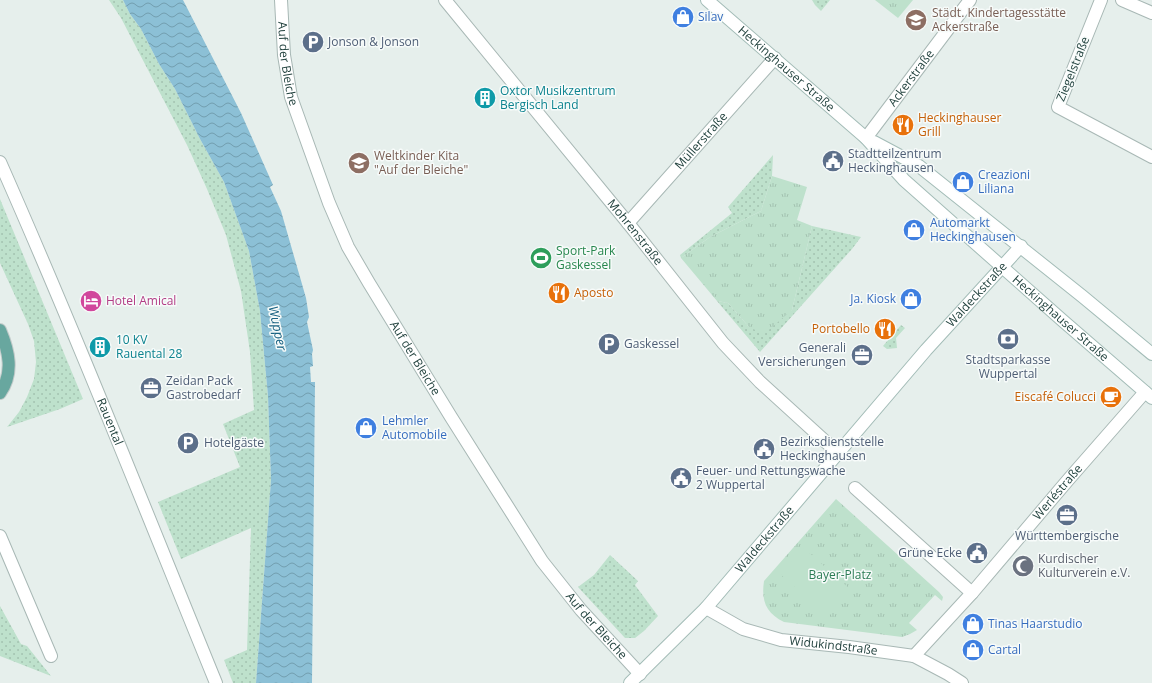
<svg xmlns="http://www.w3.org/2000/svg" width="1152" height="683" font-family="'Open Sans',sans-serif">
  <defs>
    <pattern id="grass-dots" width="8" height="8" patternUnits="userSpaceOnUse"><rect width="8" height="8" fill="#bee1cc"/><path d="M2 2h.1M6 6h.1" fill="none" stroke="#a3c2b0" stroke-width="1.8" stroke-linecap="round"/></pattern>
    <pattern id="park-tufts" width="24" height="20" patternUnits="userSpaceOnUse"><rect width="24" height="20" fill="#bee1cc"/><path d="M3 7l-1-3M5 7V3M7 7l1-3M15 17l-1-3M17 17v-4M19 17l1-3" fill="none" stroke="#a3c2b0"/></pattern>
    <pattern id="water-waves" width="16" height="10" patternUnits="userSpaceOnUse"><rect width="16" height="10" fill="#8cc0d6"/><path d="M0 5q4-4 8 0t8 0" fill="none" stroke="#729eaf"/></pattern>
  </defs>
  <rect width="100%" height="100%" fill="#e6efec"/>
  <g fill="url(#grass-dots)">
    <path d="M109 0H123L130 14 141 29 159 64 175 89 200 139 224 182 249 251 260 311 268 396 271 480 256 683H233L224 660 247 650 251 528 181 559 158 502 240 467 223 424 254 410 250 352 241 291 226 235 207 189 187 145 121 18Z"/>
    <path d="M812 0H830L821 11 815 5Z"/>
    <path d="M773 155 772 176 761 211 710 237 681 258 680 255 732 213 728 207Z"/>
    <path d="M0 199 83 399 60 409 7 427 19 412 27 397 34 379 36 362 34 341 28 324 0 263Z"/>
    <path d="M812 226 861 237 852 249 760 352 717 301 728 303 749 327 792 310Z"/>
    <path d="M901 325 905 328 896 338 897 348 887 349 883 346Z"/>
    <path d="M610 555 638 581 635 585 658 616 644 631 635 638H625L578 587 594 575Z"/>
    <path d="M0 606 21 644 27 646 51 676 0 656Z"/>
  </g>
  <g fill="url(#park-tufts)">
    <path d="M875 0H913L898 18Z"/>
    <path d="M772 176 807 187 797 220 812 226 792 310 764 334 749 327 728 303 717 301 681 258 710 237 761 211Z"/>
    <path d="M836 499 939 592 943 597 942 601 935 595 909 623 917 630 910 634 902 637 784 622C766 613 761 601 764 581Z"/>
  </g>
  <path fill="#bee1cc" d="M804 548 852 591 828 617 780 574Z"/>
  <path fill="url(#water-waves)" d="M123 0H183L241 113 273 185 270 187 281 211 306 298 309 317 307 322 313 350 312 354 313 366 310 367 311 382H315L312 683H256L271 480 268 396 260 311 249 251 224 182 200 139 175 89 159 64 141 29 130 14Z"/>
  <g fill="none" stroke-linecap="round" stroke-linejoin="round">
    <g stroke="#a8b8b5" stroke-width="14">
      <g id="street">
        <path id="s1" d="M281 0 284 55 291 97 329 203 348 247 369 283 451 417 542 561 581 610 640 674"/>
        <path id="s2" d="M445 0 628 223 723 343 760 382 838 453"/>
        <path d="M1101 0 1058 107 1152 157"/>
        <path d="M1122 0 1152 13"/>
        <path id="s3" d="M866 138 970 0"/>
        <path id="s4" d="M0 162C76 334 145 509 216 683"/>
        <path id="s5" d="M628 223 775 58"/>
        <path d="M855 488 972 593"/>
        <path d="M0 536 51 656"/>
        <path id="s6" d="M706 608 743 629 781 640 849 647 914 656 948 674 962 683"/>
        <path id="s7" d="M914 656 972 593 1068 480 1145 392"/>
      </g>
    </g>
    <g stroke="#a3bcb7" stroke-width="14">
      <g id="secondary">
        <path id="s8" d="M707 0 866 138 904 180 1062 320 1152 398"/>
        <path d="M874 142 919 166 1082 296 1152 354"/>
        <path id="s9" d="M630 683 706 608 926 350 1021 246"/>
      </g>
    </g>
    <g stroke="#c1cac9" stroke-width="14">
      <path id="primary" d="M0 330C9 351 14 373 0 393"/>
    </g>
    <use href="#street" stroke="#fff" stroke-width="12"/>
    <use href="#secondary" stroke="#fff" stroke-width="12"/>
    <use href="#primary" stroke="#68a79f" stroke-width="12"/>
  </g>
  <defs>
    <g id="shop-disc" transform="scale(1.15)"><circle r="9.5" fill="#3f7fe0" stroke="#f7fbfa"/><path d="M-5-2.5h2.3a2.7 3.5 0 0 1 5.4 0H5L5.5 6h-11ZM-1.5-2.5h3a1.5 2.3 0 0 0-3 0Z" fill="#fff"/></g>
    <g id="school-disc" transform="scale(1.15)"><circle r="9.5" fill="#8d6e63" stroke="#f7fbfa"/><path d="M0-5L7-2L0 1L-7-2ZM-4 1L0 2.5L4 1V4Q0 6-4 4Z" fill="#fff"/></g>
    <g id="parking-disc" transform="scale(1.15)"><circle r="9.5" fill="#5c6f8a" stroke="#f7fbfa"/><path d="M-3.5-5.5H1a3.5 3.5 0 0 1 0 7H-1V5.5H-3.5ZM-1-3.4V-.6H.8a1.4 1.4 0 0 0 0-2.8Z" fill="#fff"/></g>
    <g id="building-disc" transform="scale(1.15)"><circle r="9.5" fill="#0f9aa8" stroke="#f7fbfa"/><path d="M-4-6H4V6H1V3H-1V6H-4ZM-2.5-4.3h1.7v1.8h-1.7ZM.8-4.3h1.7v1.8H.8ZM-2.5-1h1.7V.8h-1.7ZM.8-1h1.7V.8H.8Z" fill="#fff"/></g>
    <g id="restaurant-disc" transform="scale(1.15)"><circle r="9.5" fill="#e8710a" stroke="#f7fbfa"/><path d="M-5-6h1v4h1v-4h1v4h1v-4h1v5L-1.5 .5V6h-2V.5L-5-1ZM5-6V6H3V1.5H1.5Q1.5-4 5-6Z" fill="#fff"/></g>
    <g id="civic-disc" transform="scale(1.15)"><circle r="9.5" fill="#5c6f8a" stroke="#f7fbfa"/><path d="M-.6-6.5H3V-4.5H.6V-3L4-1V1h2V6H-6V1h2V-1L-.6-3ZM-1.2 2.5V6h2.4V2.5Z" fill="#fff"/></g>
    <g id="stadium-disc" transform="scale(1.15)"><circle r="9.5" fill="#2e9e5b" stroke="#f7fbfa"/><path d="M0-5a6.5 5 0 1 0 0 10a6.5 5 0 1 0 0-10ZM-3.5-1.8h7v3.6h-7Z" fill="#fff"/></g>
    <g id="hotel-disc" transform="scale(1.15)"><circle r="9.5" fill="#d1479c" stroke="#f7fbfa"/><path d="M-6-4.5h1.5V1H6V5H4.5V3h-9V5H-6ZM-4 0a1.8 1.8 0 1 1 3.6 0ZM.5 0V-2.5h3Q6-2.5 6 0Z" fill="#fff"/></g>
    <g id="bank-disc" transform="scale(1.15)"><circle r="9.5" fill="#5c6f8a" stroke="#f7fbfa"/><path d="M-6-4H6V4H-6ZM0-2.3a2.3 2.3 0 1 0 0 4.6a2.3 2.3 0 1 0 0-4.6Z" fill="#fff"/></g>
    <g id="office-disc" transform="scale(1.15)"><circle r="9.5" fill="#5c6f8a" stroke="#f7fbfa"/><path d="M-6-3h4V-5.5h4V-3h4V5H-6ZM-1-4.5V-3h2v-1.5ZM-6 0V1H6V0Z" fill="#fff"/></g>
    <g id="cafe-disc" transform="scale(1.15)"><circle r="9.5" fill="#e8710a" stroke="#f7fbfa"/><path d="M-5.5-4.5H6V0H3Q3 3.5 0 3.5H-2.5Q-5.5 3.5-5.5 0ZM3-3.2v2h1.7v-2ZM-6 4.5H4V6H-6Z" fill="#fff"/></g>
    <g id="mosque-disc" transform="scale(1.15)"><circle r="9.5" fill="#6b7280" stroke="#f7fbfa"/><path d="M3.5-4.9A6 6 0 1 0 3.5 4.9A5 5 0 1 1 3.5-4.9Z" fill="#fff"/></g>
  </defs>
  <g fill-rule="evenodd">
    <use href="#shop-disc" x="683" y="17"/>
    <use href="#school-disc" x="916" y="20"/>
    <use href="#parking-disc" x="313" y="42"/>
    <use href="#building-disc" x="485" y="98"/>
    <use href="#restaurant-disc" x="903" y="125"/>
    <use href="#civic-disc" x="833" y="161"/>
    <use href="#school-disc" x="359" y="163"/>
    <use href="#shop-disc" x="963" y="182"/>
    <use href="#shop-disc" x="914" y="230"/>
    <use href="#stadium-disc" x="541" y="258"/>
    <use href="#restaurant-disc" x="559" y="293"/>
    <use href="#shop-disc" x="911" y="299"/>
    <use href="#hotel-disc" x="91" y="301"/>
    <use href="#restaurant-disc" x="885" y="329"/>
    <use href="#bank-disc" x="1008" y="339"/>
    <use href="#parking-disc" x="609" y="344"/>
    <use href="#building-disc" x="100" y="347"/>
    <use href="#office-disc" x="862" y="355"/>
    <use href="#office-disc" x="151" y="388"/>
    <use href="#cafe-disc" x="1111" y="397"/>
    <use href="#shop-disc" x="366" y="428"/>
    <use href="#parking-disc" x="188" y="443"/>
    <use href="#civic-disc" x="764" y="449"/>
    <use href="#civic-disc" x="681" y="478"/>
    <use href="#office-disc" x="1067" y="515"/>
    <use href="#civic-disc" x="977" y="553"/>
    <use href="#mosque-disc" x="1023" y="566"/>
    <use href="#shop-disc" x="973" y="624"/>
    <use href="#shop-disc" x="973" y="650"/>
  </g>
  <g text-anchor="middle" stroke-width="3" stroke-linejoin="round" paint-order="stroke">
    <g font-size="12" fill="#785e54" stroke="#f7fbfa" text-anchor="start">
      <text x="932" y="17">Städt. Kindertagesstätte<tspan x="932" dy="14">Ackerstraße</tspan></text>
      <text x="374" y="160">Weltkinder Kita<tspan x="374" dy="14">"Auf der Bleiche"</tspan></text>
    </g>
    <g font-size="12" fill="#366cbe" stroke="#f7fbfa" text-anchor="start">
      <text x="698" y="21">Silav</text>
      <text x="978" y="179">Creazioni<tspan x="978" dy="14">Liliana</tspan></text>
      <text x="930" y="227">Automarkt<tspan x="930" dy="14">Heckinghausen</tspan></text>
      <text x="896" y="303" text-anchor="end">Ja. Kiosk</text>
      <text x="382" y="425">Lehmler<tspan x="382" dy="14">Automobile</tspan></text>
      <text x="988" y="628">Tinas Haarstudio</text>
      <text x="988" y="654">Cartal</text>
    </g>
    <g font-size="12" fill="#4e5e75" stroke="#f7fbfa" text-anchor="start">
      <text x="328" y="46">Jonson &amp; Jonson</text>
      <text x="848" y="158">Stadtteilzentrum<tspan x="848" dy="14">Heckinghausen</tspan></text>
      <text x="624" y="348">Gaskessel</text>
      <text x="846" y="352" text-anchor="end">Generali<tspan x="846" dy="14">Versicherungen</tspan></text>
      <text x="1008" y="364" text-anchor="middle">Stadtsparkasse<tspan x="1008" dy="14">Wuppertal</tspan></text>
      <text x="166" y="385">Zeidan Pack<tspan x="166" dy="14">Gastrobedarf</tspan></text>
      <text x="780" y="446">Bezirksdienststelle<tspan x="780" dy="14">Heckinghausen</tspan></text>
      <text x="204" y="447">Hotelgäste</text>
      <text x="696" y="475">Feuer- und Rettungswache<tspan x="696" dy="14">2 Wuppertal</tspan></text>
      <text x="1067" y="540" text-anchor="middle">Württembergische</text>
      <text x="962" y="557" text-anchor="end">Grüne Ecke</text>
    </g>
    <g font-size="12" fill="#23433f" stroke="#f7fbfa">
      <text dy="4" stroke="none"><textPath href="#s1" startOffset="64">Auf der Bleiche</textPath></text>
      <text dy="4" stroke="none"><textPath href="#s8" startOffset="105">Heckinghauser Straße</textPath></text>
      <text transform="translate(1073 69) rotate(-68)" y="4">Ziegelstraße</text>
      <text dy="4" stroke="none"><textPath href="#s3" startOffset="75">Ackerstraße</textPath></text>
      <text dy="4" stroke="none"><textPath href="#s5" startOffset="110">Müllerstraße</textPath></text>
      <text dy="4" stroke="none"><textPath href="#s2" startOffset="300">Mohrenstraße</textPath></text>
      <text dy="4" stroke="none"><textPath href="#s9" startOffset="521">Waldeckstraße</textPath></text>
      <text dy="4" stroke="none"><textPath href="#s8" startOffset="476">Heckinghauser Straße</textPath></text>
      <text dy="4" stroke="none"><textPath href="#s1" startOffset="388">Auf der Bleiche</textPath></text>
      <text dy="4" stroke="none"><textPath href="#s4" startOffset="282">Rauental</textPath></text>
      <text dy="4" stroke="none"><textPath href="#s7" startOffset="218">Werléstraße</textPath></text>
      <text dy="4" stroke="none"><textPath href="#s9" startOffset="197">Waldeckstraße</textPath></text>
      <text dy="4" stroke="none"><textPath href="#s1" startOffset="712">Auf der Bleiche</textPath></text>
      <text dy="4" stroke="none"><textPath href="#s6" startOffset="135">Widukindstraße</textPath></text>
    </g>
    <g font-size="12" fill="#0d838f" stroke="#f7fbfa" text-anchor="start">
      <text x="500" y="95">Oxtor Musikzentrum<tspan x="500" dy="14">Bergisch Land</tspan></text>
      <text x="116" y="344">10 KV<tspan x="116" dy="14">Rauental 28</tspan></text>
    </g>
    <g font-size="12" fill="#c56008" stroke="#f7fbfa" text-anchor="start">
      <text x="918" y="122">Heckinghauser<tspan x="918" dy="14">Grill</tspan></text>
      <text x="574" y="297">Aposto</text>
      <text x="870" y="333" text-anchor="end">Portobello</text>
      <text x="1096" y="401" text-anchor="end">Eiscafé Colucci</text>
    </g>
    <g font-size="12" fill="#27864d" stroke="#f7fbfa" text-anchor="start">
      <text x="556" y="255">Sport-Park<tspan x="556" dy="14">Gaskessel</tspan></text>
    </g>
    <g font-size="12" fill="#b23c85" stroke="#f7fbfa" text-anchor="start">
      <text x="106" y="305">Hotel Amical</text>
    </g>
    <g font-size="12" fill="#5b616d" stroke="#f7fbfa" text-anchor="start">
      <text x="1038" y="563">Kurdischer<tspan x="1038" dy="14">Kulturverein e.V.</tspan></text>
    </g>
    <g font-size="12" fill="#2b7c55" stroke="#f7fbfa">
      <text x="840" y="579">Bayer-Platz</text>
    </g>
    <g font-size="13" font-style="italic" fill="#196383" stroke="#f7fbfa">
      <text transform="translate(278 328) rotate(78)" y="5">Wupper</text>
    </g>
  </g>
</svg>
